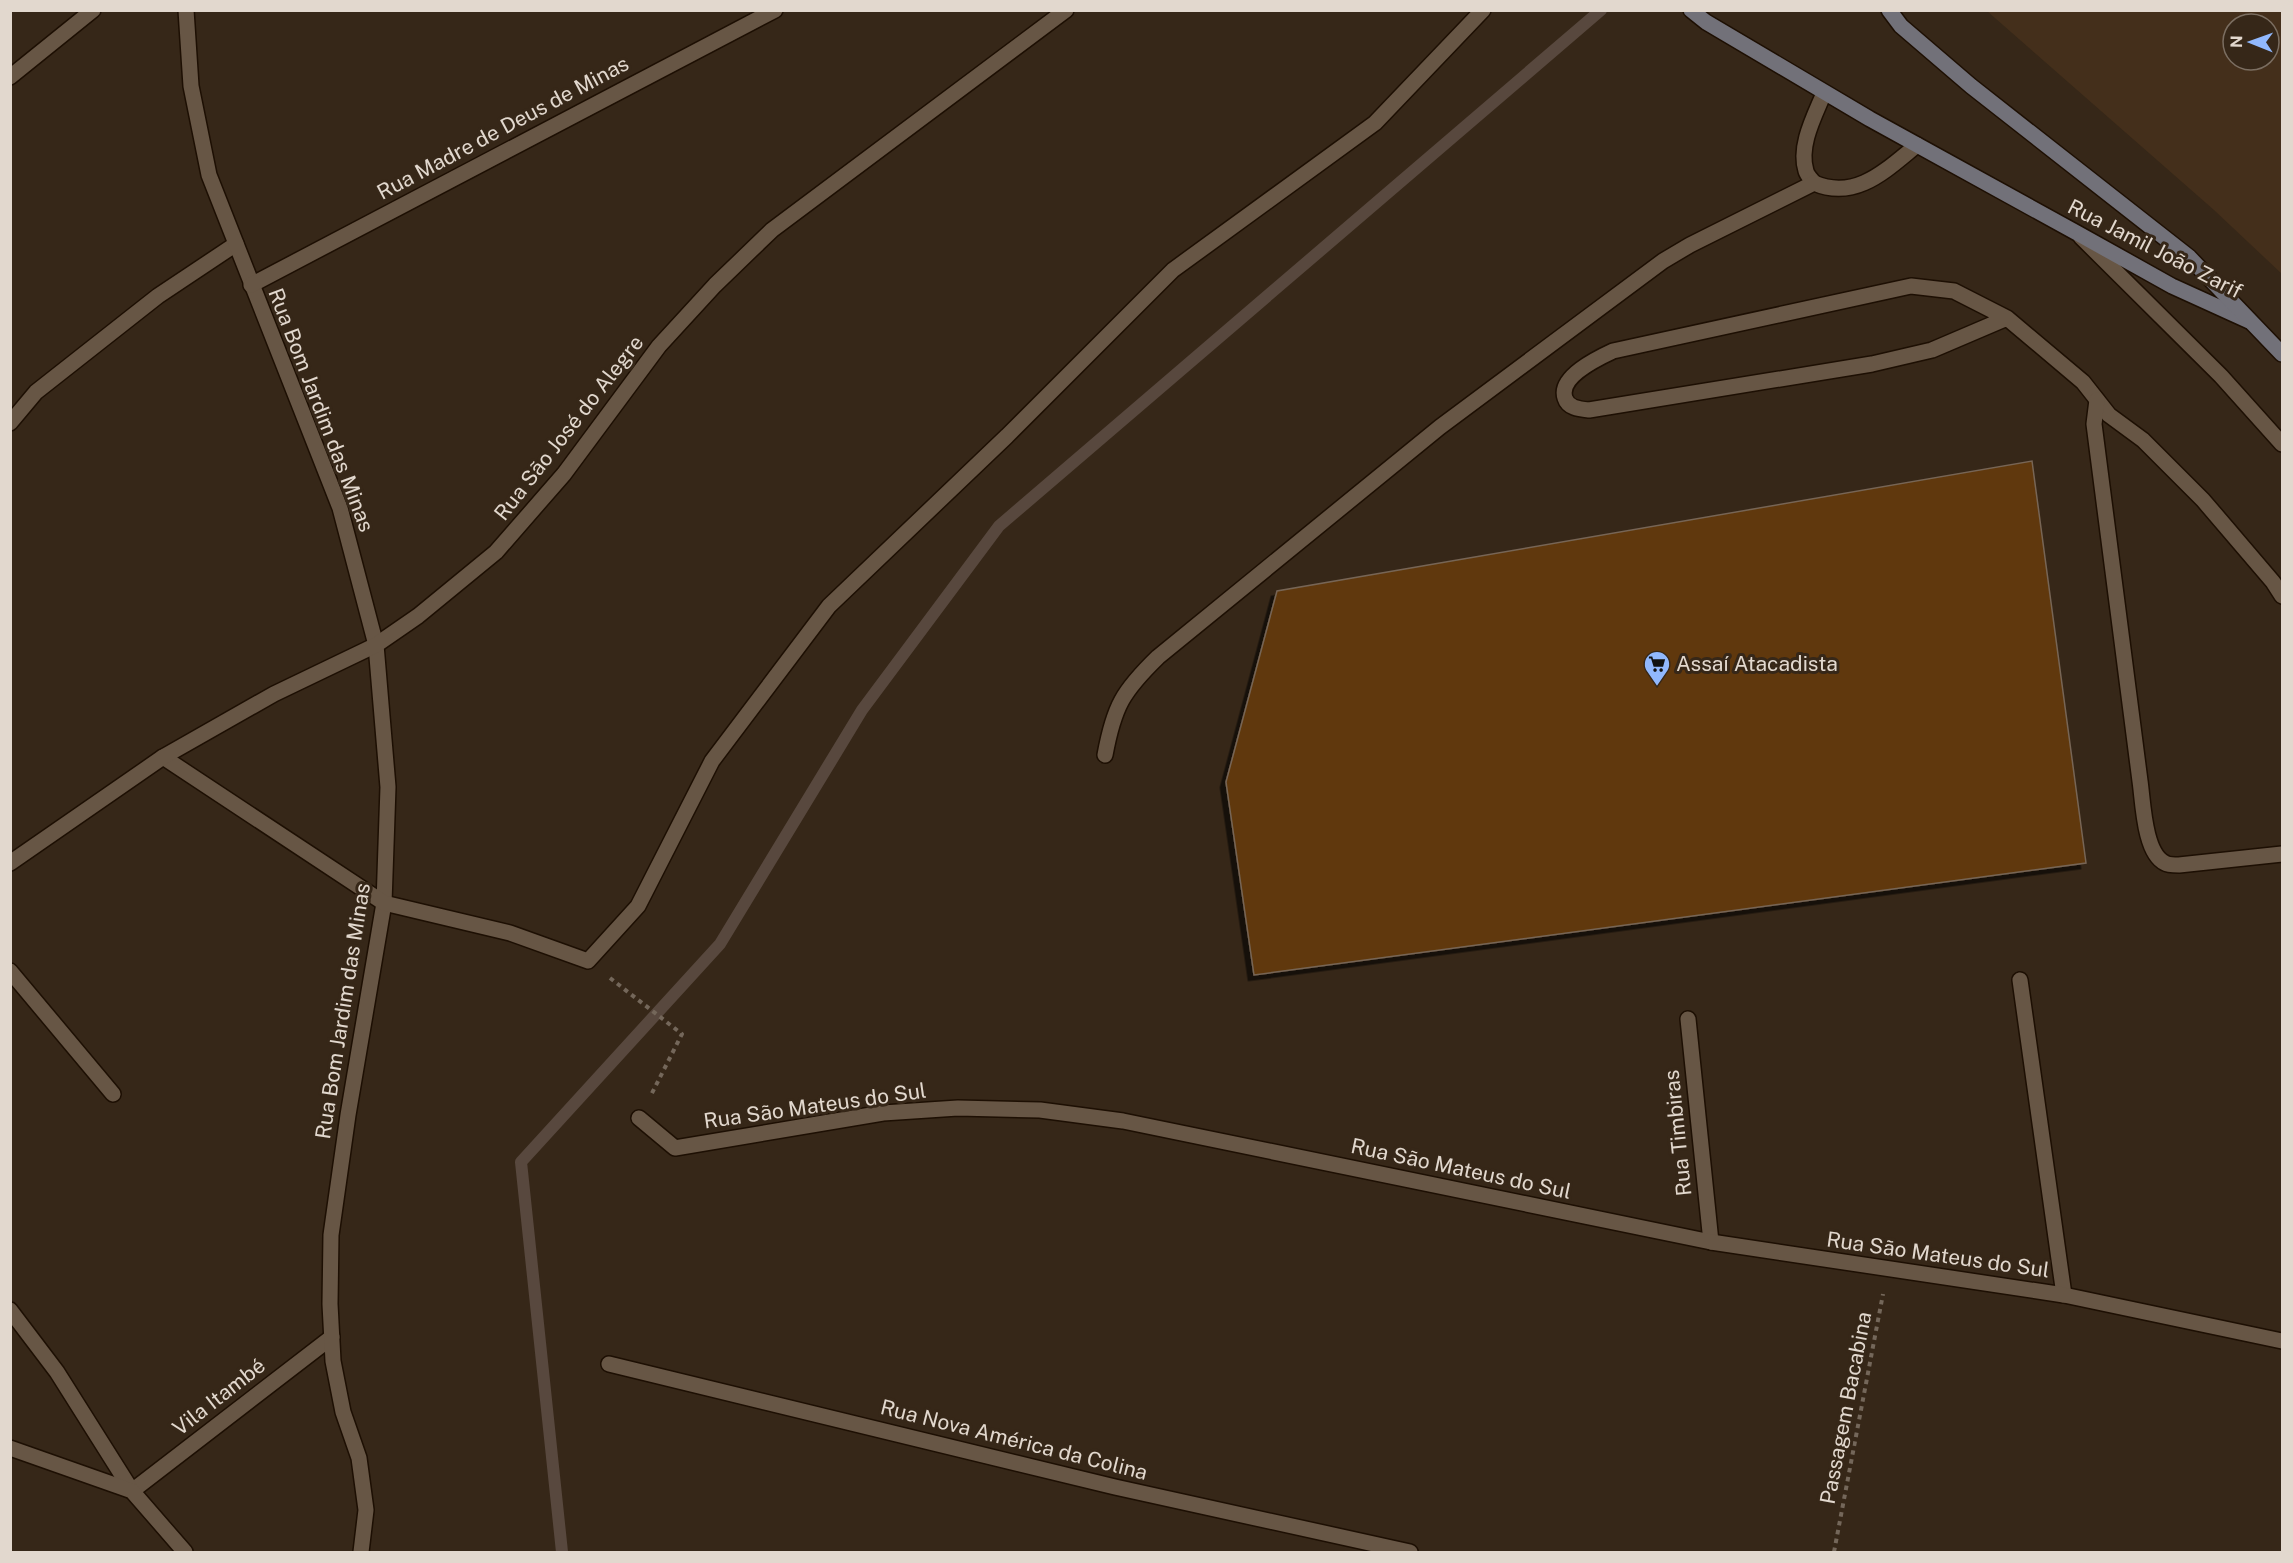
<svg xmlns="http://www.w3.org/2000/svg" width="2293" height="1563" font-family="'Public Sans',sans-serif">
  <defs>
    <filter id="shadow"><feDropShadow dx="-5.5" dy="5.5" stdDeviation="0" flood-color="#0009"/></filter>
  </defs>
  <rect width="100%" height="100%" fill="#362718"/>
  <path fill="#442f1b" fill-rule="evenodd" d="M1987 11H2282V274L2214 210ZM2233 24H2269V60H2233Z"/>
  <g fill="none" stroke-linecap="round" stroke-linejoin="round">
    <path stroke="#58483e" stroke-width="12" d="M562 1552 521 1162 720 944 862 710 999 526 1601 10"/>
  </g>
  <path fill="#60390c" stroke="#776555" stroke-width="1.5" filter="url(#shadow)" d="M2032 461 2086 863 1254 975 1226 782 1277 591Z"/>
  <g fill="none" stroke-linecap="round" stroke-linejoin="round">
    <g stroke="#1d0f03" stroke-width="18">
      <g id="service">
        <path d="M1814 183C1811 179 1807 175 1806 171 1798 146 1815 115 1824 93"/>
        <path d="M2081 237 2221 376 2282 444"/>
        <path d="M2007 318 1932 350 1872 364 1589 410C1579 409 1568 408 1565 398 1558 377 1598 358 1613 351L1911 286 1954 291 2007 318 2083 382 2109 415 2143 440 2203 500 2273 582 2282 596"/>
        <path d="M2097 400 2094 424 2140 781C2143 801 2144 853 2165 863 2168 865 2175 865 2179 865L2282 854"/>
        <path d="M10 423 36 392 158 296 236 244"/>
        <path d="M1105 755C1114 706 1123 691 1158 657L1440 427 1663 261 1690 245 1814 183C1856 201 1886 170 1917 145"/>
        <path d="M10 971 113 1094"/>
        <path d="M132 1491 332 1337"/>
      </g>
    </g>
    <g stroke="#1d0f03" stroke-width="18">
      <g id="minor">
        <path d="M186 10 191 86 209 175 340 508 376 645 388 787 384 903 348 1115 331 1235 330 1304 333 1361 343 1412 359 1458 366 1510 361 1552"/>
        <path d="M10 77 93 10"/>
        <path d="M251 285 775 10"/>
        <path d="M163 757 384 903 510 933 588 961 638 906 712 761 829 606 1007 436 1173 270 1375 123 1483 10"/>
        <path d="M10 863 163 757 274 694 376 645 418 616 496 552 564 474 659 346 715 285 772 230 1066 10"/>
        <path d="M2020 980 2064 1295"/>
        <path d="M1688 1019 1711 1242"/>
        <path d="M639 1118 675 1148 883 1113 958 1108 1040 1110 1123 1121 1711 1242 2064 1295 2282 1341"/>
        <path d="M10 1310 57 1372 132 1491"/>
        <path d="M609 1364 1115 1487 1410 1552"/>
        <path d="M10 1448 132 1491 185 1552"/>
      </g>
    </g>
    <g stroke="#1d0f03" stroke-width="18">
      <g id="secondary">
        <path d="M1691 10 1706 22 1870 119 2077 233 2172 286 2249 321"/>
        <path d="M1889 10 1901 26 1971 86 2189 257 2282 354"/>
      </g>
    </g>
    <g stroke="#74675a" stroke-width="4" stroke-dasharray="4.5 4.5" stroke-linecap="butt">
      <path d="M610 978 682 1034 651 1095"/>
      <path d="M1834 1552 1883 1294"/>
    </g>
    <use href="#service" stroke="#675645" stroke-width="15"/>
    <use href="#minor" stroke="#675645" stroke-width="15"/>
    <use href="#secondary" stroke="#727179" stroke-width="15"/>
  </g>
  <defs>
    <g id="supermarket-pin" transform="scale(1.35)"><path d="M0 17L-7.5 6A9.5 9.5 0 1 1 7.5 6Z" fill="#91b8fd" stroke="#362718"/><path d="M-6-5.5h2.5l.6 2H6L4.5 2H-2.5L-4.4-4H-6ZM-1.5 3.2a1.3 1.3 0 1 0 .1 0ZM3 3.2a1.3 1.3 0 1 0 .1 0Z" fill="#111"/></g>
  </defs>
  <g fill-rule="evenodd">
    <use href="#supermarket-pin" x="1657" y="664"/>
  </g>
  <g text-anchor="middle" stroke-width="6" stroke-linejoin="round" paint-order="stroke">
    <g font-size="21" fill="#e2d8ce" stroke="#362718">
      <text transform="translate(503 128) rotate(-28)" y="7">Rua Madre de Deus de Minas</text>
      <text transform="translate(2155 249) rotate(27)" y="7">Rua Jamil João Zarif</text>
      <text transform="translate(321 410) rotate(69)" y="7">Rua Bom Jardim das Minas</text>
      <text transform="translate(569 428) rotate(-52)" y="7">Rua São José do Alegre</text>
      <text transform="translate(343 1011) rotate(-81)" y="7">Rua Bom Jardim das Minas</text>
      <text transform="translate(815 1106) rotate(-8)" y="7">Rua São Mateus do Sul</text>
      <text transform="translate(1678 1133) rotate(-96)" y="7">Rua Timbiras</text>
      <text transform="translate(1461 1169) rotate(12)" y="7">Rua São Mateus do Sul</text>
      <text transform="translate(1938 1255) rotate(8)" y="7">Rua São Mateus do Sul</text>
      <text transform="translate(219 1397) rotate(-38)" y="7">Vila Itambé</text>
      <text transform="translate(1846 1408) rotate(-79)" y="7">Passagem Bacabina</text>
      <text transform="translate(1014 1440) rotate(14)" y="7">Rua Nova América da Colina</text>
    </g>
    <g font-size="21" fill="#e2d8ce" stroke="#362718" text-anchor="start">
      <text x="1676" y="671">Assaí Atacadista</text>
    </g>
  </g>
  <rect width="2293" height="1563" fill="none" stroke="#e2d8ce" stroke-width="24"/>
  <g transform="translate(2251 42) rotate(271)"><circle r="28" fill="#362718" stroke="#7b6e61" stroke-width="1.5"/>
  <path d="M0-4.5L10 22L0 15L-10 22Z" fill="#91b8fd"/>
  <text y="-9" font-size="16" font-weight="bold" text-anchor="middle" fill="#e2d8ce">N</text>
  </g>
</svg>
